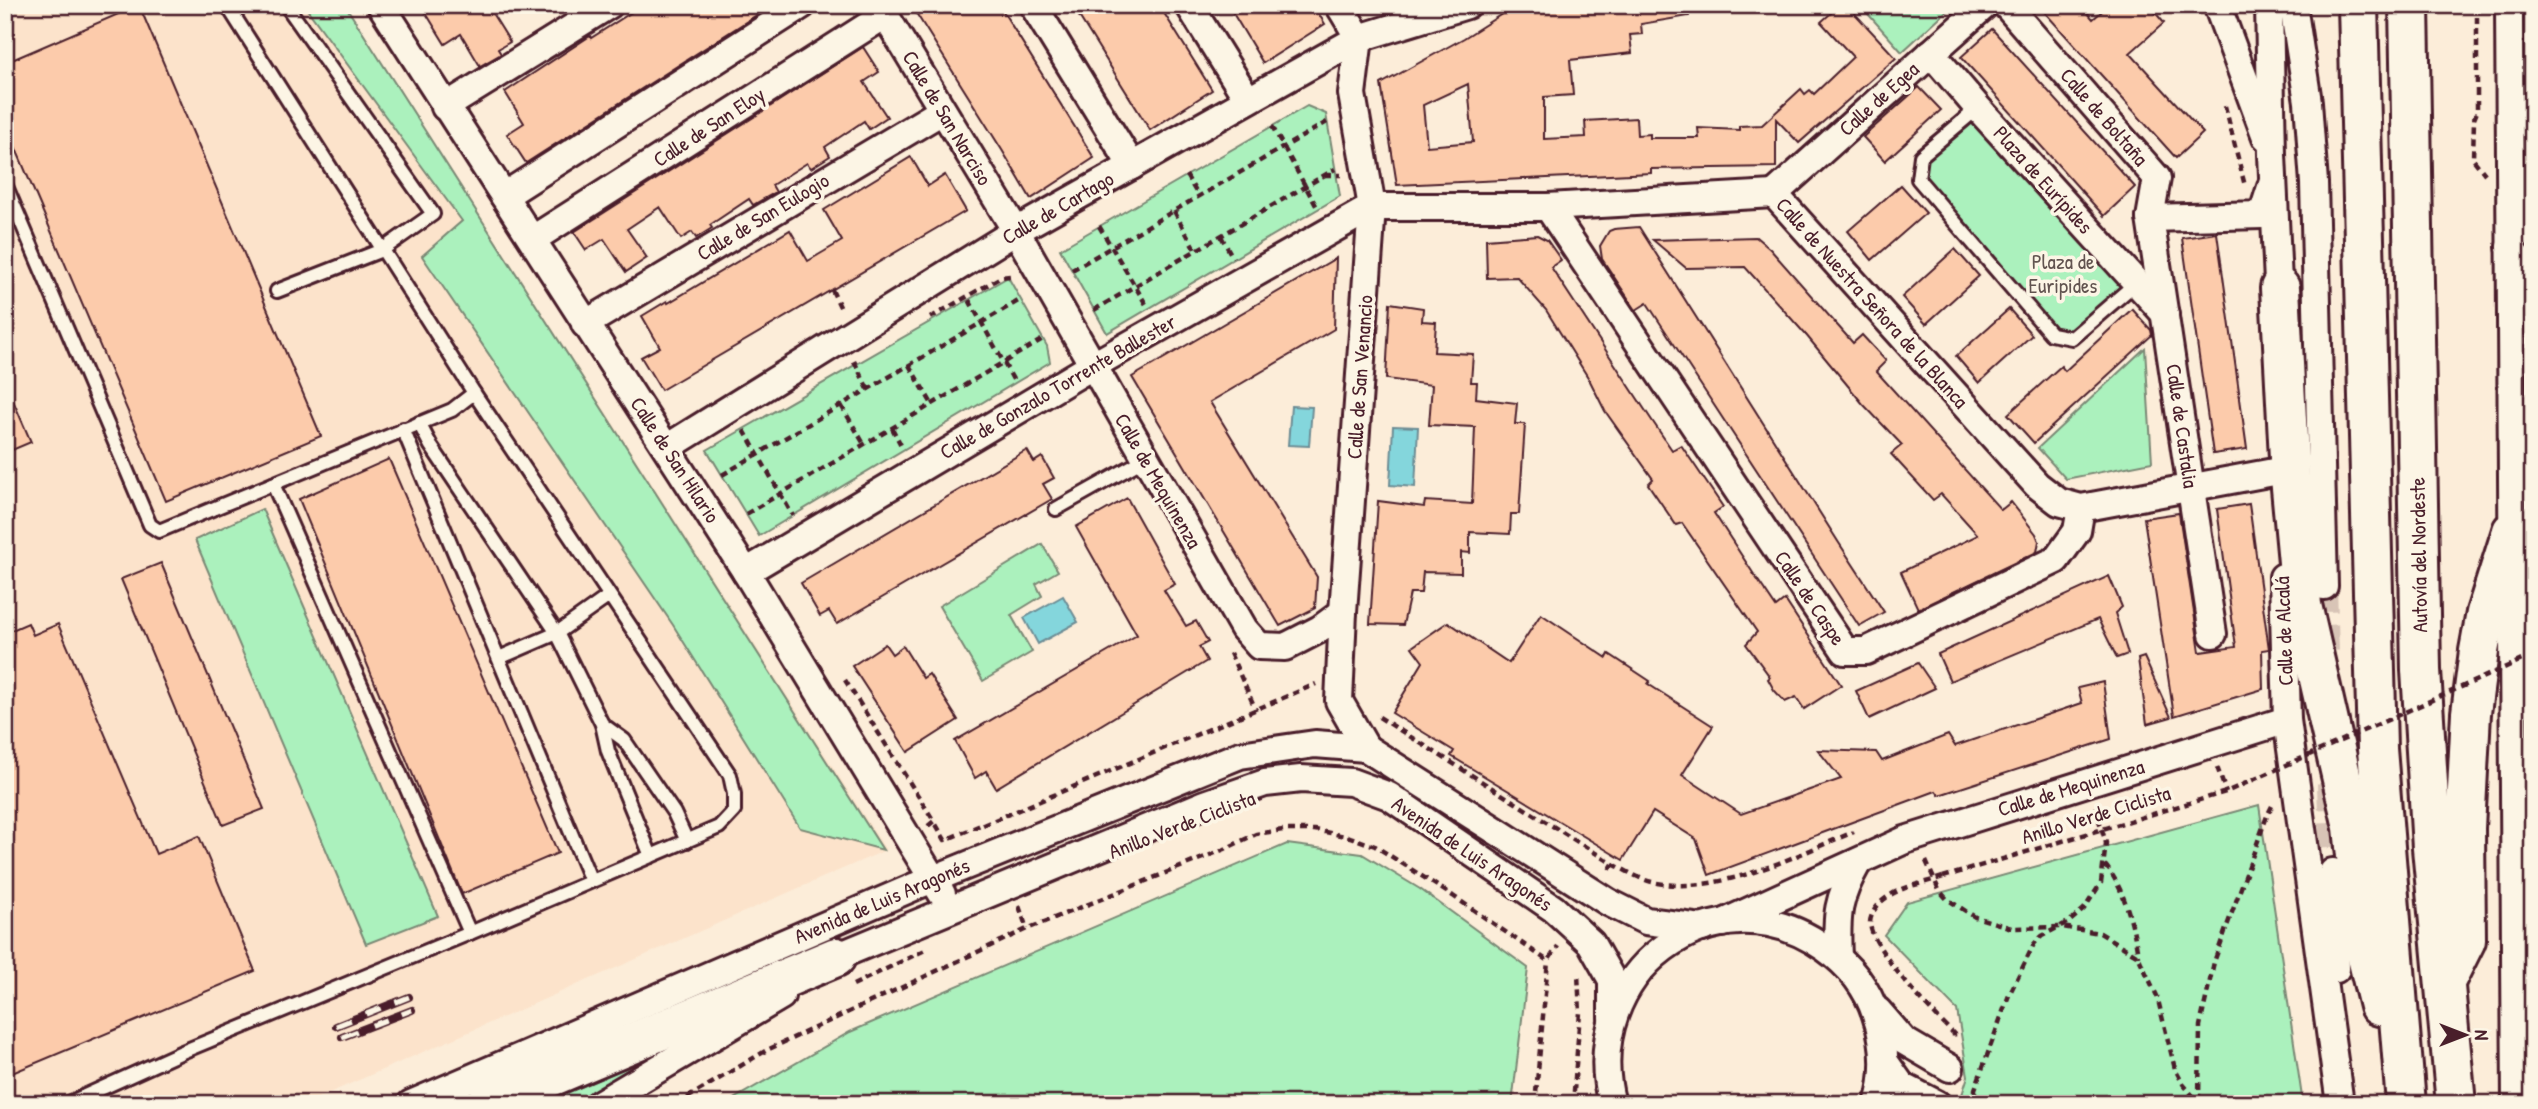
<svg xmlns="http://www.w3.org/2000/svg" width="2538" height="1109" font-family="'Patrick Hand',sans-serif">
  <rect width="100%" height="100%" fill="#fcedd9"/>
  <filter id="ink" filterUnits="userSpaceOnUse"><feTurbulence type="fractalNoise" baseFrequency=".0143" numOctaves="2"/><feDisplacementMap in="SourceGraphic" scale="14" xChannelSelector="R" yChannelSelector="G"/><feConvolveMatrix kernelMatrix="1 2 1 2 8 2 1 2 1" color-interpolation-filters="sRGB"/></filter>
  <g filter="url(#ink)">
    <path fill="#fce3cb" d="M5 5H346L886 850 304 1104H5Z"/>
    <g fill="#abf1bd" stroke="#7a8874" stroke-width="2">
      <path d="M304 5H345L883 850 800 828 673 625 422 256 462 221Z"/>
      <path d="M1860 5H1953L1902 52Z"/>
      <path d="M1307 106 1326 114 1340 196 1107 333 1060 249Z"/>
      <path d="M1976 115 2129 284 2071 331 2053 329 1924 178 1927 157Z"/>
      <path d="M1008 277 1047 346 1050 362 759 536 707 450Z"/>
      <path d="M2145 348 2152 462 2066 479 2038 448Z"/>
      <path d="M262 509 438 916 366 944 195 540Z"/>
      <path d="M1042 544 1058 571 1036 584 1042 596 1011 615 1032 652 983 681 939 606Z"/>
      <path d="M2259 805 2303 1104H1959L1968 1076 1957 1010 1884 935 1907 902Z"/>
      <path d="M1287 844 1362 854 1420 889 1528 968 1512 1104H725L850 1032Z"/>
      <path d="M651 1057 652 1060 577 1104H541Z"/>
    </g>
    <g fill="#84d6dc" stroke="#6d8d95" stroke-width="2">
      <path d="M1291 406 1312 407 1309 446 1288 445Z"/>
      <path d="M1393 426 1418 427 1415 487 1390 485Z"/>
      <path d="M1063 596 1078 622 1038 644 1024 618Z"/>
    </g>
    <g fill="#fccbab" stroke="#4a1f2b" stroke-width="2" fill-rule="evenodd">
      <path d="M139 5 321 436 166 501 5 123V63Z"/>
      <path d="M421 5H487L510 42 498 49 501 54 480 66 461 34 445 44Z"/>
      <path d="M643 5H772L526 163 507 134 524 123 505 92 590 36 591 38Z"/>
      <path d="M911 5H999L1094 158 1031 199 1002 150Z"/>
      <path d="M1072 5H1159L1212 90 1150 130Z"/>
      <path d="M1228 5H1313L1325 24 1263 63Z"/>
      <path d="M1558 5H1688L1689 16 1641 24 1642 34 1630 35 1632 53 1570 60 1573 95 1544 97V139L1586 137 1585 121 1636 118 1637 135 1650 134V138H1699L1698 128 1739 130V126L1762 125 1801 89 1805 94 1810 90 1814 94 1853 57 1821 22 1840 5H1847L1896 58 1799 143 1776 119V167L1651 169V173L1397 185 1381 84 1464 38 1502 14ZM1468 84 1473 142 1427 146 1423 105Z"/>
      <path d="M2038 5H2081L2093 19 2109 5H2149L2164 23 2130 53 2203 133 2176 158Z"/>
      <path d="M1992 29 2135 187 2104 216 1961 57Z"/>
      <path d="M863 47 879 72 864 82 887 117 869 129 864 121 825 147 830 156 811 168 807 163 772 185 776 192 753 205 749 199 710 225 712 228 696 238 692 232 681 239 660 207 627 229 647 258 626 272 604 239 586 250 574 232Z"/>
      <path d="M1919 87 1941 110 1885 161 1863 137Z"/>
      <path d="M911 157 928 186 945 175 966 211 661 390 641 357 660 347 642 316 667 301 668 303 790 230 808 261 842 241 824 210Z"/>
      <path d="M1901 185 1926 213 1872 260 1848 231Z"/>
      <path d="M1639 227 1839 543 1884 612 1859 626 1647 303 1636 310 1602 259 1600 246 1609 231 1614 229Z"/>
      <path d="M2217 233 2247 449 2213 454 2182 238Z"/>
      <path d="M1537 235 1547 240 1561 260 1551 267 1651 419 1672 450 1681 445 1723 507 1714 513 1755 576 1776 607 1785 600 1841 685 1804 709 1796 697 1785 702 1774 690 1768 679 1770 677 1746 644 1757 632 1682 523 1676 525 1648 484 1653 479 1605 411 1589 379 1546 310 1517 277 1487 278 1486 239Z"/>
      <path d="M1756 237 1770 249 1853 343 1862 335 1886 361 1876 371 2001 510 2011 502 2036 534 2039 541 2037 552 1918 609 1901 572 1978 535 1941 494 1933 500 1891 454 1902 445 1863 404 1806 335 1745 267 1686 268 1653 240Z"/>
      <path d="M1955 249 1979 276 1926 324 1902 297Z"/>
      <path d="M1336 258 1334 329 1210 402 1317 577 1315 608 1280 626 1132 377Z"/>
      <path d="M1390 303 1423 308 1422 321 1436 322 1434 352 1473 354 1471 382H1477L1476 398 1517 403 1515 424H1525L1519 514H1511L1510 534 1470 532V553L1461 552V573L1423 572 1421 593H1410L1403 625 1370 624 1378 501 1424 507 1425 501 1472 504 1475 427 1429 425 1432 385 1386 379Z"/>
      <path d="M2009 309 2032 335 1979 383 1956 356Z"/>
      <path d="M2132 309 2151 330 2152 335 2034 443 2008 414 2061 366 2065 371Z"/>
      <path d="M5 382 31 442 5 453Z"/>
      <path d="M1027 450 1034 462 1042 457 1054 478 1043 484 1052 499 837 624 829 611 820 616 801 583Z"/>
      <path d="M389 459 558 853 462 894 299 499Z"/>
      <path d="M1127 498 1175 584 1164 590 1186 626 1196 621 1208 642 1199 647 1207 661 996 788 986 771 975 778 955 741 1137 635 1076 527Z"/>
      <path d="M2249 504 2269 649 2262 650 2263 689 2174 716 2144 518 2179 513 2200 652 2236 647 2217 509Z"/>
      <path d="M161 563 264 809 223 825 121 579Z"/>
      <path d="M2109 576 2122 607 2115 613 2128 654 2117 658 2098 619 1950 681 1938 654Z"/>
      <path d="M1541 614 1607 658 1609 654 1650 681 1648 684 1713 726 1682 775 1741 814 1841 779 1818 750 1876 752 1882 761 1948 735 1955 746 2082 703 2078 688 2103 682 2111 739 1939 795 1936 791 1709 875 1696 839 1653 812 1623 860 1451 756 1454 751 1392 713 1423 662 1412 647 1448 622 1509 663Z"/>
      <path d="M28 623 33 635 58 624 156 854 199 836 255 971 5 1076V633Z"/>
      <path d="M885 644 892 654 903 646 923 678 929 674 958 720 908 752 852 666Z"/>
      <path d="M2144 657 2171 717 2147 724 2138 659Z"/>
      <path d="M1918 663 1935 688 1869 719 1856 691Z"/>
    </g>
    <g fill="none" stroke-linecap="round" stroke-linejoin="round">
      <g stroke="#d8c4b6" stroke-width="26" stroke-dasharray="26 13" stroke-linecap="butt">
        <path d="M2324 586 2326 653"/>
        <path d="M2330 783 2333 872"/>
      </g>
      <g stroke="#4a1f2b" stroke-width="18">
        <g id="lane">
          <path d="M227 5 474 393 730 775 734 794V811L719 827 470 933"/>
          <path d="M1978 108 1921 156 1918 179 2051 334 2072 338 2136 283"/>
          <path d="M5 184 150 525 159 531 452 410 474 393"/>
          <path d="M277 291 382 250 433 214 286 5"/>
          <path d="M419 423 431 446 557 633 602 724 608 751 651 856"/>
          <path d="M403 429 591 881"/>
          <path d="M1056 509 1145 459"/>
          <path d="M499 658 557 633 609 596"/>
          <path d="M602 724 624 740 674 813 687 841"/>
          <path d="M67 1104 182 1052 470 933 273 484"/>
        </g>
      </g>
      <g stroke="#4a1f2b" stroke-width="32">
        <g id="street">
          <path d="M381 5 746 572 942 894"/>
          <path d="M879 5 1016 231 1244 629 1259 646 1285 647 1320 629 1343 612"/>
          <path d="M1033 5 1132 166"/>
          <path d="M1189 5 1248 100"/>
          <path d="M1339 5 1359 38 1352 94 1372 207 1343 612 1339 701 1366 748"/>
          <path d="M2006 5 2157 178 2150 218 2262 215 2272 184"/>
          <path d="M2217 5 2266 137"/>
          <path d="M2269 5 2272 155 2279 304"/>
          <path d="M2293 5 2308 102 2314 183 2324 586"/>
          <path d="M2509 5 2516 1104"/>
          <path d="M1931 53 1978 108 2165 314"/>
          <path d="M445 107 609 5"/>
          <path d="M1774 194 1985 5"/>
          <path d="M504 196 802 5"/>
          <path d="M1372 207H1548L1774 194 2037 485 2059 502 2081 508 2279 471"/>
          <path d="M1548 207 1845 651H1866L2056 560 2077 531 2081 508"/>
          <path d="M2150 218 2213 634"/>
          <path d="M533 239 885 15"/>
          <path d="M2511 245 2533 206"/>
          <path d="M2510 247 2533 279"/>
          <path d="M585 324 942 111"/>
          <path d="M668 447 1016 231 1359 38 1467 5"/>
          <path d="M746 572 1092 366 1372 207"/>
          <path d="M2283 577 2287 720 2340 1104"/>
          <path d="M2333 872 2336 969"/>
          <path d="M1723 923 1905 840 2287 720"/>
          <path d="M1838 957C1836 915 1837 899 1858 862"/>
          <path d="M824 966 836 957 1205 804 1265 783 1301 779 1351 782 1389 796 1554 909 1591 943 1612 980V1018"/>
          <path d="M1878 1011 1904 1041 1950 1068"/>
          <path d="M1885 1062 1902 1086 1937 1104"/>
          <path d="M411 1104 916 886 1240 755 1315 744 1366 748 1608 902 1646 921 1702 928"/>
          <path d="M599 1104 781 996"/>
          <path d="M1612 1104C1577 975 1714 869 1825 948 1849 965 1867 987 1876 1015 1886 1044 1887 1074 1878 1104"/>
        </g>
      </g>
      <g stroke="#4a1f2b" stroke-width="44">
        <g id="highway">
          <path d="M2358 5 2377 749 2406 1104"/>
          <path d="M2409 5 2421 670 2432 848 2456 1104"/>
          <path d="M2280 288 2290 477 2302 605 2353 827 2366 953 2379 1006"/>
          <path d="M2446 980 2466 940 2465 828 2471 713 2479 651 2486 613 2512 531"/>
          <path d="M486 1104 836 957"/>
        </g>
      </g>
      <g stroke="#4a1f2b" stroke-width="4.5" stroke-dasharray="7 5" stroke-linecap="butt">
        <path d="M2477 5V112L2474 119 2473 159 2485 174"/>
        <path d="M2225 106 2245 186"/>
        <path d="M1272 126 1318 209"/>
        <path d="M1186 175 1199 197"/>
        <path d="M1325 175H1341"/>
        <path d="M1174 211 1196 251"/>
        <path d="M1099 226 1147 306"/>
        <path d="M1221 236 1233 258"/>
        <path d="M1072 270 1327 122"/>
        <path d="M832 290 842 311"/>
        <path d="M969 300 1015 383"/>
        <path d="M1094 310 1335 169"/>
        <path d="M930 318 1001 277 1011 276"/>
        <path d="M854 361 868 389"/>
        <path d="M909 365 932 404"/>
        <path d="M841 405 864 444"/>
        <path d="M892 428 903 449"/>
        <path d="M744 430 793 516"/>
        <path d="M722 475 1020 300"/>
        <path d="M746 514 1043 339"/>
        <path d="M1230 653 1256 710"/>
        <path d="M845 680 934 821"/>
        <path d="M1379 717 1613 864 1608 872"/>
        <path d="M2217 767 2226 792"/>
        <path d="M983 825 1316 684"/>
        <path d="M928 826 934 821 945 840 983 824"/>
        <path d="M1926 861 1939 890 1947 899 1975 917 2012 928 2062 927 2100 933 2138 956 2157 996 2175 1069 2183 1084 2199 1103"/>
        <path d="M1613 864C1625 870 1639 879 1652 882 1719 897 1792 856 1854 832"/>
        <path d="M2105 865C2124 887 2134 927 2138 956"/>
        <path d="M1943 877C1922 884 1895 887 1879 904 1875 908 1870 916 1870 923 1871 949 1934 1015 1954 1034V1041"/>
        <path d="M1019 906 1027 929"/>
        <path d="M853 985 927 949"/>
        <path d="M2199 1101 2200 1026 2214 962 2267 816 2273 804"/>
        <path d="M677 1104 767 1050 1027 929 1225 849 1256 834 1283 830H1315L1350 837 1375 846 1453 896 1548 961 1558 946"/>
        <path d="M1535 1104 1548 961"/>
        <path d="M1573 1104 1580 1012 1578 974"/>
        <path d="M1975 1104V1089L2009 995 2034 944 2042 936 2070 921 2084 909 2101 883 2106 843 2095 807"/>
      </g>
      <use href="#lane" stroke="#fcf5e5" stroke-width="12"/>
      <use href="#street" stroke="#fcf5e5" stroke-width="26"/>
      <use href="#highway" stroke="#fcf5e5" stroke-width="38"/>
      <g stroke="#4a1f2b" stroke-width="8">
        <g id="rail">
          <path d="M336 1026 409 997"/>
          <path d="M342 1037 412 1010"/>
        </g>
      </g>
      <use href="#rail" stroke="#fcf5e5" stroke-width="5" stroke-dasharray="16" stroke-linecap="butt"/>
      <path stroke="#4a1f2b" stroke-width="4.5" stroke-dasharray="7 5" stroke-linecap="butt" d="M1943 877 2226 792 2533 655"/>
    </g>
  </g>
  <g text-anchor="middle" stroke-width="7" stroke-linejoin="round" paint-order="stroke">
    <g font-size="21" fill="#4a1f2b" stroke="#fcf5e5">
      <text transform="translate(1879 99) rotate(-42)" y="7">Calle de Egea</text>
      <text transform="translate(2104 117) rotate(49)" y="7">Calle de Boltaña</text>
      <text transform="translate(947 118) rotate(59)" y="7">Calle de San Narciso</text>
      <text transform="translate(709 127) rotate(-33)" y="7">Calle de San Eloy</text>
      <text transform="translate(2043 180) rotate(48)" y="7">Plaza de Eurípides</text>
      <text transform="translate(1058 208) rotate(-30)" y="7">Calle de Cartago</text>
      <text transform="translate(763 217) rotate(-31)" y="7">Calle de San Eulogio</text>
      <text transform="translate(1872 303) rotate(48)" y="7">Calle de Nuestra Señora de la Blanca</text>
      <text transform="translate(1360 377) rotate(-86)" y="7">Calle de San Venancio</text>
      <text transform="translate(1058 387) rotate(-30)" y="7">Calle de Gonzalo Torrente Ballester</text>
      <text transform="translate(2182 426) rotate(82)" y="7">Calle de Castalia</text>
      <text transform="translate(675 460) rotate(57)" y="7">Calle de San Hilario</text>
      <text transform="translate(1158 481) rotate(60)" y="7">Calle de Mequinenza</text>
      <text transform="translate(2419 555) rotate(-91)" y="7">Autovía del Nordeste</text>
      <text transform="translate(1810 598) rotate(56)" y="7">Calle de Caspe</text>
      <text transform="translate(2284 631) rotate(-92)" y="7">Calle de Alcalá</text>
      <text transform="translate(2071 788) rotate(-17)" y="7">Calle de Mequinenza</text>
      <text transform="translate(2096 815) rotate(-17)" y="7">Anillo Verde Ciclista</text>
      <text transform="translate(1182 825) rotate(-21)" y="7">Anillo Verde Ciclista</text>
      <text transform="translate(1472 854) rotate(34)" y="7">Avenida de Luis Aragonés</text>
      <text transform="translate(882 901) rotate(-23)" y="7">Avenida de Luis Aragonés</text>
    </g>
    <g font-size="21" fill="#625450" stroke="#fcf5e5">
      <text x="2063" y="269">Plaza de<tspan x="2063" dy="24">Euripides</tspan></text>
    </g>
  </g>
  <rect width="2538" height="1109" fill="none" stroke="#fcf5e5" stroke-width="28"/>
  <rect x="14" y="14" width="2510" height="1081" fill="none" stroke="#4a1f2b" stroke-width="2.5" filter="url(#ink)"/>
  <g transform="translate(2465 1035) rotate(90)" stroke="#fcf5e5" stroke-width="5" paint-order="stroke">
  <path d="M0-5L12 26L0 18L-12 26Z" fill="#4a1f2b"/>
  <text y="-10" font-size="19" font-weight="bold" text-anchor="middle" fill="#4a1f2b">N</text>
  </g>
</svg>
